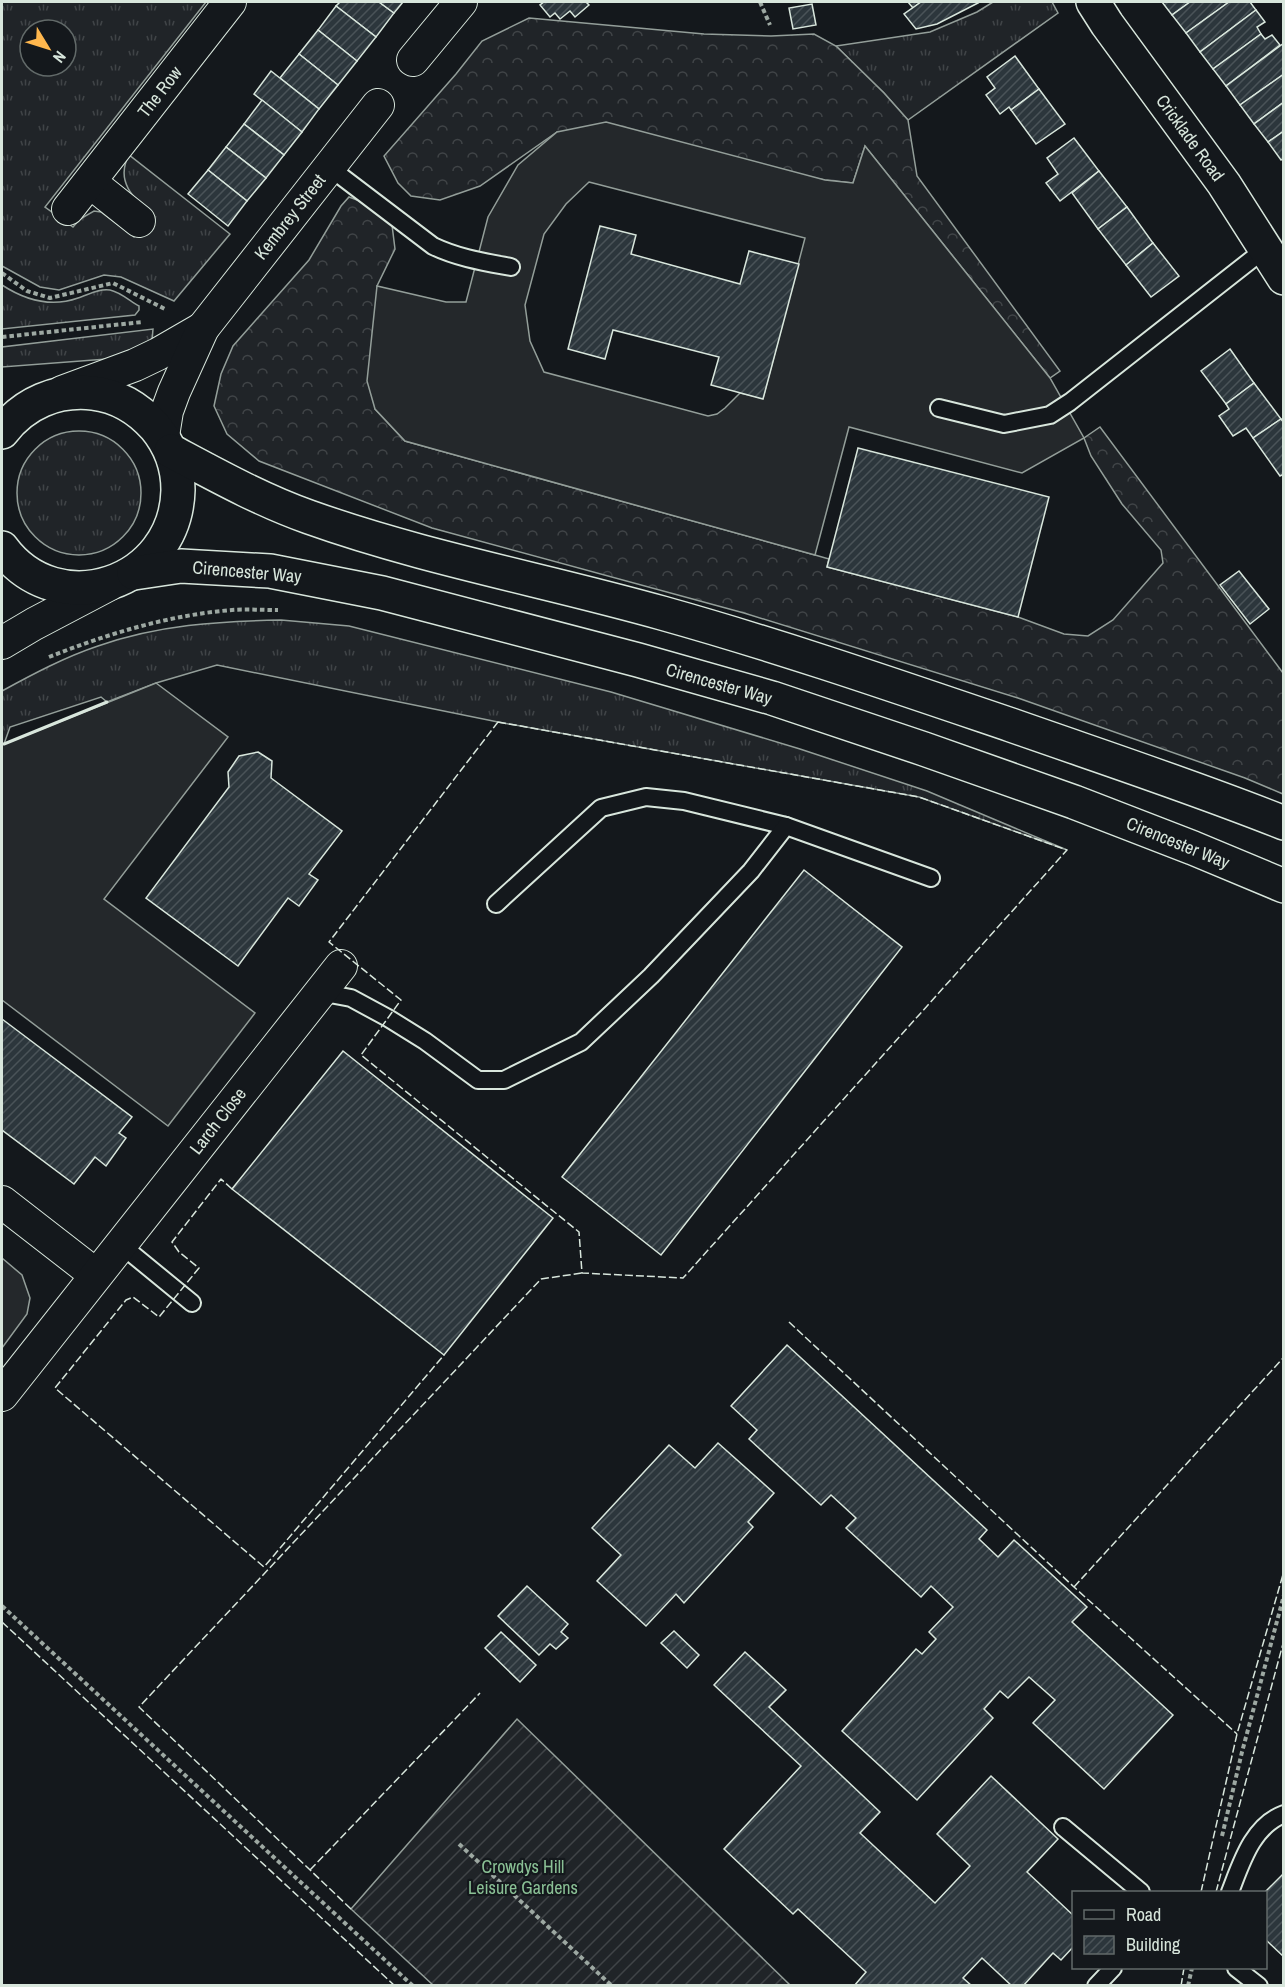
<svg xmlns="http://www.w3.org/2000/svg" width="1285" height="1987" font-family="'Archivo Narrow',sans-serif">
  <defs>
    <pattern id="grass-tufts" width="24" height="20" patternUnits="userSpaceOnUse" patternTransform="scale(1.5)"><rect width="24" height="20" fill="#202428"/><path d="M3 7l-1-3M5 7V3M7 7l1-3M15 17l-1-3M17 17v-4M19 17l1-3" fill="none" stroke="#404447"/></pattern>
    <pattern id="forest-crowns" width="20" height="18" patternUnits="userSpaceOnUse" patternTransform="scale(1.5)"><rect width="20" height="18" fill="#202428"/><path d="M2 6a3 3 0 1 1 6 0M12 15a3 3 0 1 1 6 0" fill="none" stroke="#404447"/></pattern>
    <pattern id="garden-furrows" width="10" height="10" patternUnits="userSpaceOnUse" patternTransform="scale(1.5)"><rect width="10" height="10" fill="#202428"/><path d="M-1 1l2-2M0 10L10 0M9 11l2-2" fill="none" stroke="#404447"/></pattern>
    <pattern id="building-hatch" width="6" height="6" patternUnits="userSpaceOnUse" patternTransform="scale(1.5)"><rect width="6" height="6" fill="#2c363c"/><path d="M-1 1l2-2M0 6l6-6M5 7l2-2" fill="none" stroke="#4a5358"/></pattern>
  </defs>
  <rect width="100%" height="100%" fill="#14181c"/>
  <g fill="url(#grass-tufts)" stroke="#939e99" stroke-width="1.5" fill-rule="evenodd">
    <path d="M2 2H206L45 207 73 227 80 219 94 211 101 212 134 237 152 215C133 198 115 181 129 155L230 234 174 301 121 277 104 275 59 290 40 287 2 266ZM30 30H66V66H30Z"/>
    <path d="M993 2H1052L1058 13 908 120 884 93 836 46 930 32 977 12Z"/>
    <path d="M2 285C25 300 50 308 78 298 88 295 99 288 110 290 120 292 130 301 139 306V310L135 315 2 329Z"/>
    <path d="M153 329 152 341 126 355 107 359 2 367V347Z"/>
    <circle cx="79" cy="493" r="62"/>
    <path d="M281 620 349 626 611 692 800 749 927 791 1067 850 919 797 498 722 217 665 156 683 107 702 101 697 10 727 4 744 2 745V691C33 674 65 657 98 646 157 625 219 621 281 620Z"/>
  </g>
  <g fill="url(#forest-crowns)" stroke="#939e99" stroke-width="1.5">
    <path d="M529 18 704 34 771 36 814 34 836 46 884 93 908 120 917 176 1060 371 1050 378 865 146 853 183 825 180 557 132 480 186 440 200 411 196 398 183 384 156 456 74 482 41Z"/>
    <path d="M349 197 365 203 392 225 395 249 377 286 375 409 405 441 815 555 829 559 827 567 1018 617 1064 634 1088 636 1113 620 1163 563 1161 550 1122 504 1091 456 1084 438 1100 427 1283 673V794L1245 778 1018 698 744 613 432 528 259 461 227 434 214 406 221 374 233 346 309 260 341 206Z"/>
  </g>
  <path fill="url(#garden-furrows)" stroke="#939e99" stroke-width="1.5" d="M517 1719 790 1985H433L351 1909Z"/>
  <g fill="#24282b" stroke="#939e99" stroke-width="1.5" fill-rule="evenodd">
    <path d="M606 122 825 180 853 183 865 146 1050 378 1084 438 1022 473 849 427 815 555 405 441 375 409 367 381 377 286 446 302H466L488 217 518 165 557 132ZM589 182 805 238 763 398 740 393 725 408 717 414 708 416 544 372 530 341 525 305 544 234 566 204Z"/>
    <path d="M156 683 228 737 104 899 255 1013 168 1126 2 1000V745Z"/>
    <path d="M2 1258 22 1275 30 1298 27 1314 2 1348Z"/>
  </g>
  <g fill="url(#building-hatch)" stroke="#d8e6dc" stroke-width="1.5">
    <path d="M340 2H379L394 13 376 37 336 6Z"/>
    <path d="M379 2H403L394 13Z"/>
    <path d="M544 2H586L589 5 575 17 570 11 560 19 555 13 550 17 540 5Z"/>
    <path d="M908 2H921L913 8Z"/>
    <path d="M921 2H977L978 3 937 24 916 29 904 14Z"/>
    <path d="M1162 2H1190L1172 15Z"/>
    <path d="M1190 2H1229L1186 33 1172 15Z"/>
    <path d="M1229 2H1250L1256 10 1200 52 1186 33Z"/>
    <path d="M812 4 816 25 793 29 789 8Z"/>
    <path d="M336 6 376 37 357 61 318 30Z"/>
    <path d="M1256 10 1265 22 1257 27 1261 34 1213 69 1200 52Z"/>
    <path d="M318 30 357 61 338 85 299 54Z"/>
    <path d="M1261 34 1265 39 1272 35 1280 45 1226 86 1213 69Z"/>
    <path d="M1284 43V74L1240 105 1226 86Z"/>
    <path d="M299 54 338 85 319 109 280 78Z"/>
    <path d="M1015 56 1039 89 1011 110 1009 107 1000 114 986 95 995 88 987 77Z"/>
    <path d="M271 71 319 109 302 132 254 94Z"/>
    <path d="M1284 74V102L1254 124 1240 105Z"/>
    <path d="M1039 89 1065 124 1036 144 1011 110Z"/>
    <path d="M262 100 302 132 284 155 244 124Z"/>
    <path d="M1284 102V131L1268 142 1254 124Z"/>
    <path d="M244 124 284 155 266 178 226 147Z"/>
    <path d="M1284 131V158L1281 160 1268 142Z"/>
    <path d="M1074 138 1099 171 1060 201 1046 183 1058 174 1047 158Z"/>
    <path d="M226 147 266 178 247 201 208 170Z"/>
    <path d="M208 170 247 201 228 226 188 194Z"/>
    <path d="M1099 171 1127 207 1098 229 1072 193Z"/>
    <path d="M1127 207 1153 243 1126 265 1098 229Z"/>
    <path d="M600 226 636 235 631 254 740 284 749 251 799 264 763 399 711 385 719 357 613 330 605 359 568 349Z"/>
    <path d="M1153 243 1179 276 1151 297 1126 265Z"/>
    <path d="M1230 349 1254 383 1226 404 1201 371Z"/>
    <path d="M1254 383 1281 419 1253 438 1246 428 1233 436 1219 416 1229 409 1226 404Z"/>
    <path d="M1281 419 1284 423V474L1280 476 1253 438Z"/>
    <path d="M858 448 1049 497 1018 617 827 567Z"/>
    <path d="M1239 571 1269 609 1250 624 1220 585Z"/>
    <path d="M258 752 272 761 271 778 342 831 309 874 318 880 299 906 288 898 238 966 146 898 229 787 228 772 239 756Z"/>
    <path d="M804 870 902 947 661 1255 562 1177Z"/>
    <path d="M2 1019 132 1117 119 1133 126 1138 106 1166 95 1157 74 1184 2 1130Z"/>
    <path d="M343 1051 553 1218 444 1355 232 1189Z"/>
    <path d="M787 1345 987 1530 979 1539 998 1557 1014 1540 1087 1607 1072 1622 1173 1715 1104 1789 1033 1723 1055 1700 1029 1677 1008 1698 1000 1691 984 1709 993 1718 917 1800 842 1731 916 1649 922 1654 936 1639 929 1632 953 1607 931 1586 921 1597 846 1528 856 1518 831 1495 821 1505 749 1439 757 1430 731 1406Z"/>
    <path d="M718 1443 774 1493 748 1522 753 1527 684 1603 676 1594 646 1626 597 1581 621 1555 592 1528 669 1445 695 1468Z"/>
    <path d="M527 1586 568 1624 561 1632 568 1638 556 1649 550 1644 539 1655 498 1616Z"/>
    <path d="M674 1631 699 1655 687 1668 661 1643Z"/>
    <path d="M501 1632 536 1665 520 1682 485 1648Z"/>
    <path d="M745 1652 786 1690 769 1707 880 1812 860 1833 935 1903 970 1866 937 1834 991 1776 1058 1839 1027 1872 1074 1916V1946L1061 1960 1053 1953 1023 1986H1012L982 1958 963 1978 972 1986H854L866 1972 798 1909 793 1914 724 1849 801 1766 714 1685Z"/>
    <path d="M1284 1873V1957L1266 1940 1265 1892Z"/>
  </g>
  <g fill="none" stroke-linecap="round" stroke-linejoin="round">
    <g stroke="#d8e6dc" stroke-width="20">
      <g id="service">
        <path d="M329 167 433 246C458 258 484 262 511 267"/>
        <path d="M939 408 1004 424 1050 415 1070 402 1265 249"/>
        <path d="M496 904 601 808 646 797 684 801 786 826"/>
        <path d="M319 992 351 998 388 1018 425 1041 478 1080H504L581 1042 651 976 751 871 786 826 931 878"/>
        <path d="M120 1244 192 1303"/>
        <path d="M1063 1827 1141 1892"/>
        <path d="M1230 1892C1241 1864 1252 1826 1284 1814"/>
        <path d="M1236 1968 1259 1986"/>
        <path d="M1096 1986 1113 1968"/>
      </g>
    </g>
    <g stroke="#d8e6dc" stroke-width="34">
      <g id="minor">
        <path d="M413 60 461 2"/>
        <path d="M90 182 139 221"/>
        <path d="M68 209 230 2"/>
        <path d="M62 392 135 365 158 354 203 328"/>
        <path d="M163 436 167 411 174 392 203 328 378 105"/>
        <path d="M2 643 34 624 110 584"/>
        <path d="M2 1202 96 1275"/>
        <path d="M2 1395 341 966"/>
      </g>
    </g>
    <g stroke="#d8e6dc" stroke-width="36">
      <path id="tertiary" d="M1093 2 1107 24 1224 184 1284 278"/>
    </g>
    <g stroke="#d8e6dc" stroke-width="36">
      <g id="primary">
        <path d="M2 432C24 403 57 389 93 393 118 396 139 409 155 427 170 445 178 467 178 490 176 584 58 624 2 548"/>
        <path d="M171 451C216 475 261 500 309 517 424 558 545 580 662 613 780 646 896 686 1011 725 1102 757 1194 787 1284 823"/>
        <path d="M134 573 181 566 270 571 382 593 638 660 772 698 924 749 1074 802 1193 848 1284 886"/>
      </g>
    </g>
    <g stroke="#9da8a2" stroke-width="4" stroke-dasharray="4.5 3" stroke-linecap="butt">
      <path d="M760 2 770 25"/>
      <path d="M2 273 27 291 50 298 113 283 167 310"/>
      <path d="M2 337 142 322"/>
      <path d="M49 657C107 634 169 615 232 610 247 609 263 610 278 610"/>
      <path d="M2 1606 413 1986"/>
      <path d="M1222 1836 1242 1752 1284 1595"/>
      <path d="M459 1844 612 1986"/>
      <path d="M1188 1986 1192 1968"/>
    </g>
    <use href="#service" stroke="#14181c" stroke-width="16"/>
    <use href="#minor" stroke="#14181c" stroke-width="32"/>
    <use href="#tertiary" stroke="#14181c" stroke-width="33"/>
    <use href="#primary" stroke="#14181c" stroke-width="33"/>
    <g stroke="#d8e6dc" stroke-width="1.5" stroke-dasharray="8 3" stroke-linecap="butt">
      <path d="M498 722 919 797 1067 850 683 1278 582 1273 579 1232 361 1055 401 1000 329 942Z"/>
      <path d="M232 1189 221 1179 172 1242 179 1252 199 1268 159 1317 133 1297 126 1300 55 1388 264 1567 444 1355"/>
      <path d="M789 1322 1074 1587 1237 1734"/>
      <path d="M1074 1587 1284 1357"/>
      <path d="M2 1622 395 1986"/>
      <path d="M310 1870 480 1693"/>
      <path d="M1201 1892 1237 1734 1284 1571"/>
      <path d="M1216 1892 1284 1640"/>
      <path d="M351 1909 139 1707 541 1279 582 1273"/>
      <path d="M1181 1986 1184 1968"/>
    </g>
    <path stroke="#d8e6dc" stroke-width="3" d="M4 744 107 702"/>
  </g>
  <g text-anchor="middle" stroke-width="4.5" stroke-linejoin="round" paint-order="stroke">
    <g font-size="18" fill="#d8e6dc" stroke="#14181c">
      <text transform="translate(160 92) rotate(-52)" y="6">The Row</text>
      <text transform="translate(1190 138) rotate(54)" y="6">Cricklade Road</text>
      <text transform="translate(290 217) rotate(-52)" y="6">Kembrey Street</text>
      <text transform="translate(247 572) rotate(5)" y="6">Cirencester Way</text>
      <text transform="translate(719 684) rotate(16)" y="6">Cirencester Way</text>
      <text transform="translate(1178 843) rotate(22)" y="6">Cirencester Way</text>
      <text transform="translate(218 1121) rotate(-52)" y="6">Larch Close</text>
    </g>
    <g font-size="18" fill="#8ac095" stroke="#14181c">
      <text x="523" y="1873">Crowdys Hill<tspan x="523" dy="21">Leisure Gardens</tspan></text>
    </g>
  </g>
  <rect width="1285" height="1987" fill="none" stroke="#d8e6dc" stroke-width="6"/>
  <rect x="1072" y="1891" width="195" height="78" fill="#14181c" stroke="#626a69" stroke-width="1.5"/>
  <rect x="1084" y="1910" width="30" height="9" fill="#14181c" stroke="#626a69" stroke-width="1.5"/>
  <text x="1126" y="1921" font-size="18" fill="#d8e6dc">Road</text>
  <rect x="1084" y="1936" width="30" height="18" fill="url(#building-hatch)" stroke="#626a69" stroke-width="1.5"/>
  <text x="1126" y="1951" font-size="18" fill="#d8e6dc">Building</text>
  <g transform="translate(48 48) rotate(128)"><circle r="28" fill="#14181c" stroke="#626a69" stroke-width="1.5"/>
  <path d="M0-4.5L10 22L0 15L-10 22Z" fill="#ffb74d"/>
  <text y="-9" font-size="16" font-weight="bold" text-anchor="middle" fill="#d8e6dc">N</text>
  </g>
</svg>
